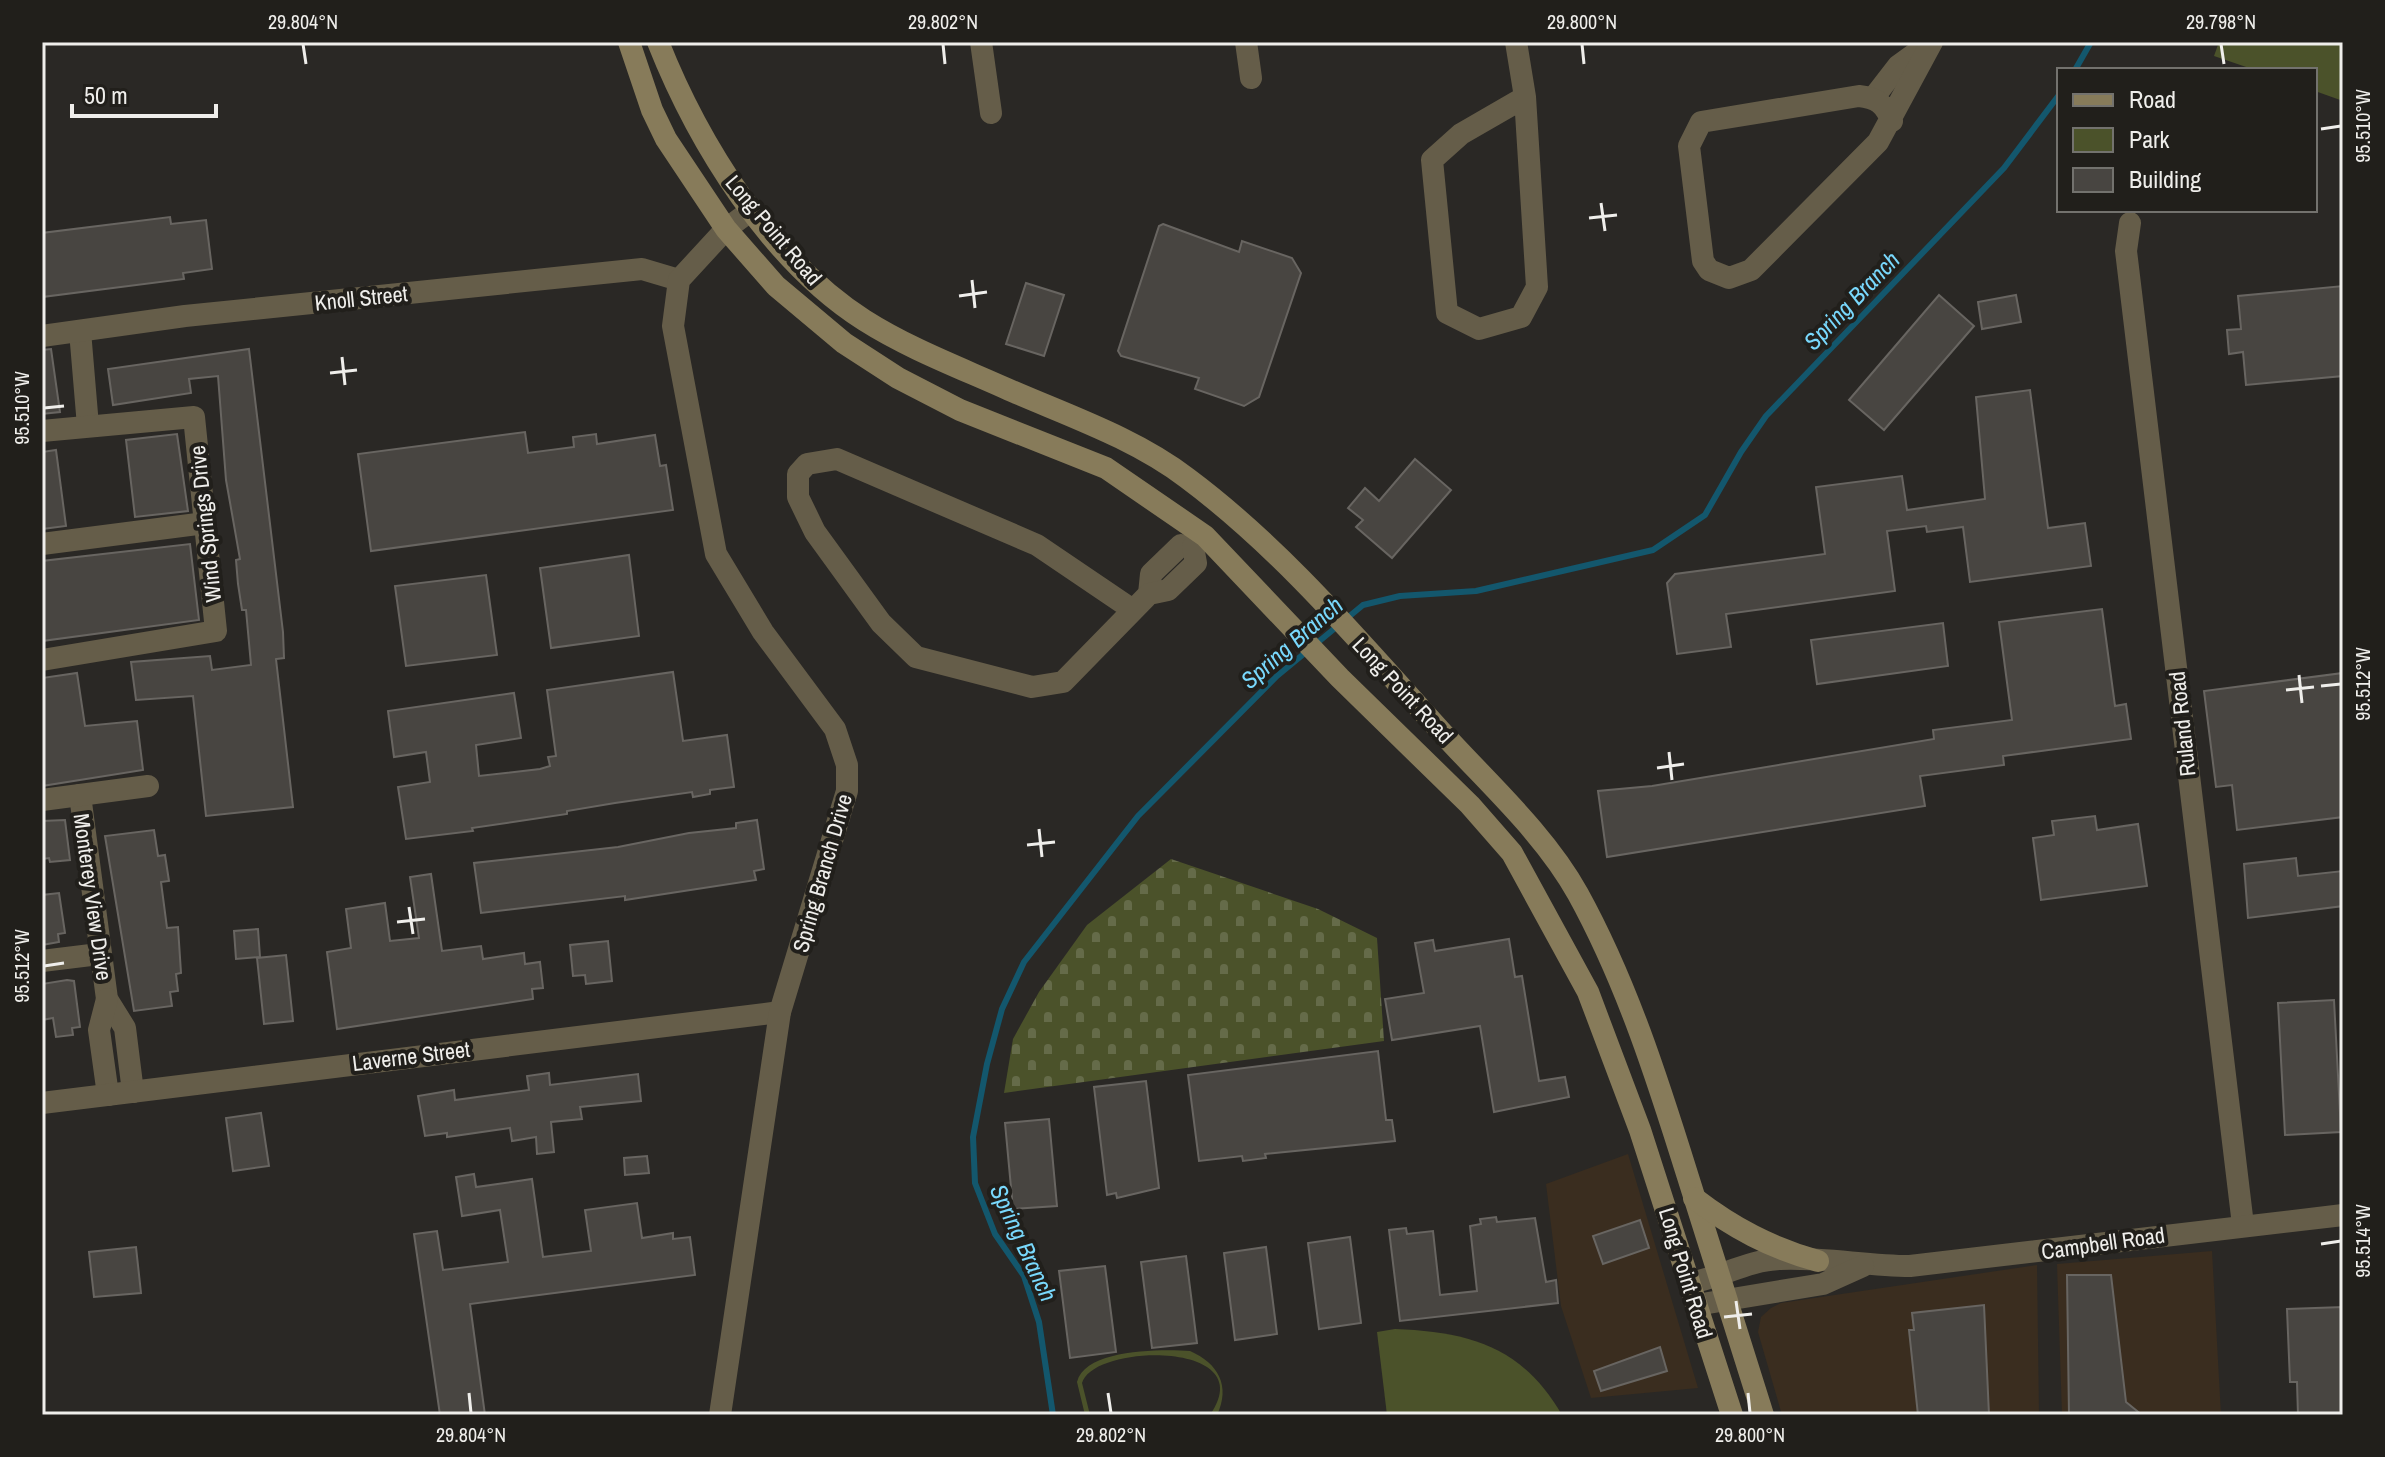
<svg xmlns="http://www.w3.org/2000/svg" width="2385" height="1457" font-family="'Archivo Narrow',sans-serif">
  <defs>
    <pattern id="cemetery-stones" width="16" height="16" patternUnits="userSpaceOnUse" patternTransform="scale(2)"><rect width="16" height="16" fill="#4b522a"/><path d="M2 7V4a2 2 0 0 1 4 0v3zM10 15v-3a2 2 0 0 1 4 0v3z" fill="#656b49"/></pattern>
  </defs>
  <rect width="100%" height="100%" fill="#2a2825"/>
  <g fill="#3a2d1f">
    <path d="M1628 1154 1698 1388 1591 1398 1561 1306 1546 1184Z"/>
    <path d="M2212 1251 2221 1415H2062L2057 1264Z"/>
    <path d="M2037 1265 2039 1415H1782L1758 1332 1761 1317 1771 1308 1781 1303Z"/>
  </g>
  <g fill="#4b522a">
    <path d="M2219 42H2343V101L2315 91V70H2255L2214 56Z"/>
    <path d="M1395 1329C1469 1332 1522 1346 1562 1415H1387L1377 1332Z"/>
    <path d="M1190 1351C1218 1363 1231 1386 1217 1415H1210C1263 1340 1093 1343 1082 1383L1090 1415H1085L1077 1382C1085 1349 1161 1349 1190 1351Z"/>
  </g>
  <path fill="url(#cemetery-stones)" d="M1171 859 1318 909 1377 938 1384 1041 1004 1093 1013 1039 1039 992 1087 925Z"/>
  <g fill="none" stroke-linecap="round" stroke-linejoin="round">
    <g stroke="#13576d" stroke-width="6">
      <path d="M2075 70 2091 42"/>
      <path d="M1053 1415 1039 1322 1024 1276 995 1234 975 1183 973 1137 987 1064 1002 1009 1024 962 1138 816 1277 676 1363 605 1400 596 1476 591 1653 550 1705 515 1741 452 1766 416 2004 168 2059 95"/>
    </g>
  </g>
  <g fill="#484541" stroke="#686561" stroke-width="2">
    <path d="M170 217 171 224 206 220 212 269 183 273 184 279 42 297V233Z"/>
    <path d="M1163 224 1239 252 1242 241 1292 258 1301 273 1259 397 1244 406 1195 389 1199 378 1121 356 1118 351 1159 226Z"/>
    <path d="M1026 283 1064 295 1044 356 1006 344Z"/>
    <path d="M2343 286V376L2246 385 2243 352 2229 354 2227 330 2241 329 2238 296Z"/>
    <path d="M1939 295 1974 326 1884 430 1849 400Z"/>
    <path d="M2016 295 2021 322 1982 329 1978 302Z"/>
    <path d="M51 349 60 412 42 414V350Z"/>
    <path d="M249 349 283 632 284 658 276 659 293 807 206 816 193 696 136 700 131 662 210 656 212 670 251 665 246 610H242L238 584 236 560 240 559 226 480 218 376 189 379 191 393 113 405 108 369Z"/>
    <path d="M2030 390 2048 528 2085 523 2091 566 1970 582 1963 527 1927 532 1926 526 1887 531 1895 591 1726 614 1731 647 1677 654 1667 583 1675 574 1825 554 1816 487 1902 476 1907 510 1985 499 1976 397Z"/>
    <path d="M525 432 528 453 574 447 573 437 596 434 597 444 655 435 660 466 666 465 673 510 371 551 358 454Z"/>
    <path d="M177 434 188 511 135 517 126 440Z"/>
    <path d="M56 450 66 526 42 529V452Z"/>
    <path d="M1415 459 1451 490 1392 558 1356 527 1363 520 1348 508 1365 488 1379 501Z"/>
    <path d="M190 544 199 620 42 641V561Z"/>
    <path d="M629 555 639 636 551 648 540 568Z"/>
    <path d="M486 575 497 655 406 666 395 586Z"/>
    <path d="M2102 609 2115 706 2126 704 2131 739 2003 756 2004 765 1920 776 1925 806 1607 857 1598 791 1652 786 1934 739 1933 730 2012 720 1999 622Z"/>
    <path d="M1943 623 1948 666 1817 684 1811 640Z"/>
    <path d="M673 672 683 741 727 735 734 787 710 790V794L693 797 692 792 615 803 567 811V814L472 828 473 831 406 839 398 787 430 782 426 752 394 757 388 711 514 693 521 738 476 745 479 776 540 769 550 766 548 757 556 756 547 690Z"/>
    <path d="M77 673 85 726 137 721 143 770 42 786V678Z"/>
    <path d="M2343 673V817L2237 830 2232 785 2216 787 2204 691Z"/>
    <path d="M2095 816 2097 830 2138 824 2147 886 2041 900 2033 838 2054 835 2052 821Z"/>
    <path d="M65 820 70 860 50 862 49 858 42 859V821Z"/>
    <path d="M757 820 764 869 754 871 756 880 625 900V896L481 913 474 863 618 847 689 833 736 828V823Z"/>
    <path d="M154 830 158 856 165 855 169 881 161 882 167 928 178 927 181 973 176 974 178 991 170 992 172 1006 134 1011 105 836Z"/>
    <path d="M2296 858 2298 876 2343 871V906L2248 918 2244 864Z"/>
    <path d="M431 874 442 951 481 946 483 959 524 953 525 964 540 962 543 988 532 989 533 999 337 1029 327 952 351 948 346 909 385 903 390 941 419 938 410 877Z"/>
    <path d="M59 893 65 933 58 934 59 942 42 945V895Z"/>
    <path d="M258 929 260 957 236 959 234 931Z"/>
    <path d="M1509 939 1515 977 1522 976 1539 1081 1565 1077 1569 1097 1494 1112 1480 1026 1392 1040 1385 999 1424 993 1415 943 1433 940 1435 951Z"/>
    <path d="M608 941 612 981 586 984 585 975 573 976 570 945Z"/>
    <path d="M286 955 293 1021 264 1024 257 958Z"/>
    <path d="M67 980 74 981 80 1027 72 1028 73 1035 56 1037 53 1018 42 1020V984Z"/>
    <path d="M2334 1000 2341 1132 2285 1135 2278 1003Z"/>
    <path d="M1378 1051 1386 1120H1392L1395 1141 1265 1154 1266 1158 1243 1161 1242 1156 1199 1161 1188 1075Z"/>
    <path d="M549 1073 550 1085 638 1074 641 1101 580 1107 582 1119 551 1122 554 1152 537 1154 536 1137 512 1141 510 1128 447 1137V1133L425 1136 418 1096 454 1090 455 1100 529 1090 527 1076Z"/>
    <path d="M1146 1081 1159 1188 1117 1198 1116 1193 1107 1195 1094 1087Z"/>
    <path d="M261 1113 269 1166 233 1171 226 1118Z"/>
    <path d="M1049 1119 1057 1206 1013 1209 1005 1123Z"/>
    <path d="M647 1156 649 1173 625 1175 624 1158Z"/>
    <path d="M474 1174 476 1187 532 1179 543 1257 591 1251 585 1210 637 1203 642 1238 673 1233V1239L690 1237 695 1275 470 1304 485 1415H440L414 1234 437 1231 443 1270 508 1262 500 1210 462 1216 456 1177Z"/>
    <path d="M1496 1217 1497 1222 1535 1218 1546 1282 1556 1280 1558 1303 1400 1321 1389 1230 1406 1228 1407 1234 1433 1231 1440 1295 1477 1291 1470 1226 1481 1224 1480 1219Z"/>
    <path d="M1640 1220 1649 1248 1603 1264 1593 1236Z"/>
    <path d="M1350 1237 1361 1323 1319 1329 1308 1243Z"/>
    <path d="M136 1247 141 1293 94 1297 89 1252Z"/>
    <path d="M1266 1247 1277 1334 1235 1340 1224 1253Z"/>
    <path d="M1186 1256 1197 1343 1152 1348 1141 1262Z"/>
    <path d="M1105 1266 1116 1352 1070 1358 1059 1271Z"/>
    <path d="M2067 1275H2111L2126 1402 2142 1415H2069Z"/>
    <path d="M1984 1305 1989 1415H1918L1909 1330H1914L1912 1313Z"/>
    <path d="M2343 1307V1415H2298L2297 1382H2290L2287 1309Z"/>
    <path d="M1660 1347 1667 1371 1601 1391 1594 1371Z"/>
  </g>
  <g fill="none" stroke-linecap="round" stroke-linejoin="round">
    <g stroke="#655d49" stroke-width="22">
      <path d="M981 42 991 113"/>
      <path d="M1246 42 1251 78"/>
      <path d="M1516 42 1525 97 1537 287 1521 317 1479 329 1447 313 1432 160 1461 134 1525 97"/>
      <path d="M1874 97 1898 66 1927 45"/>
      <path d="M1892 121C1884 104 1878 98 1859 96L1701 122 1689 146 1703 261 1709 270 1729 278 1751 270 1878 142 1932 42"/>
      <path d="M2130 223 2126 251 2243 1225"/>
      <path d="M80 331 88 426"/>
      <path d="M42 336 185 316 642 269 679 280"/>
      <path d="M42 431 194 417 216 631 42 660"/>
      <path d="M42 544 205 523"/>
      <path d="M1149 594 1151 574 1181 545 1193 547"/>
      <path d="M1133 610 1037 545 837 459 807 464 798 474V497L815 532 881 623 916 657 1032 687 1063 682 1149 594 1168 590 1196 563 1193 547"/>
      <path d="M80 795 107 999 125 1028 133 1092"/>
      <path d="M42 800 148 786"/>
      <path d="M42 961 99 954"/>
      <path d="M107 999 99 1030 108 1095"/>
      <path d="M42 1103 780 1012"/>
    </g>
    <g stroke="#655d49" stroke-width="22">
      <path d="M1690 1283C1721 1277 1749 1260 1780 1259 1824 1257 1866 1266 1910 1266L2343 1215"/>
      <path d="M1696 1305 1823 1284 1863 1266"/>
      <path d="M720 1415 780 1012 847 791V765L835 729 763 632 716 554 673 326 679 280 726 229 753 209"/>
    </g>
    <g stroke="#877b5a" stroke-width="22">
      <path d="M629 42 652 110 666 139 726 229 776 286 844 343 898 378 960 410 1106 468 1205 536 1340 678 1470 805 1512 853 1588 992 1640 1130 1732 1415"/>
      <path d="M658 42C698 143 770 260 864 320 908 348 958 367 1005 388 1066 415 1133 437 1187 478 1285 551 1365 648 1447 738 1492 787 1546 836 1578 894 1627 983 1658 1081 1688 1177 1713 1256 1738 1336 1763 1415"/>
      <path d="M1694 1198C1733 1228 1771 1248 1818 1261"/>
    </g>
  </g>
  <path fill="none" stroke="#efeeeb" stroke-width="3" d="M303 44 306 64M943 44 945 64M1582 44 1584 64M2221 44 2224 64M2321 129 2341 126M1601 203 1605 231M1589 218 1617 215M972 280 975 308M959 296 987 292M342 357 345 385M330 373 357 370M44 408 64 406M2299 675 2302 703M2321 686 2341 684M2286 690 2314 687M1669 752 1672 780M1657 768 1684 764M1039 829 1042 857M1027 845 1055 842M409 907 413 934M397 922 425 919M44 966 64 963M2321 1244 2341 1241M1736 1301 1740 1329M1724 1317 1752 1314M469 1393 471 1413M1108 1393 1111 1413M1748 1393 1750 1413"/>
  <g text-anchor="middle" stroke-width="8" stroke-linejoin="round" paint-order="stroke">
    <g font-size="22" fill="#efeeeb" stroke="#211f1b">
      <text transform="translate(774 230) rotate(50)" y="8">Long Point Road</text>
      <text transform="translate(361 298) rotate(-6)" y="8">Knoll Street</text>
      <text transform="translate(205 524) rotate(-96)" y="8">Wind Springs Drive</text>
      <text transform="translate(1403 690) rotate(47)" y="8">Long Point Road</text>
      <text transform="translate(2182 724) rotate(-96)" y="8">Ruland Road</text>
      <text transform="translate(822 873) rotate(-74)" y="8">Spring Branch Drive</text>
      <text transform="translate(93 897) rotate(82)" y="8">Monterey View Drive</text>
      <text transform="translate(411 1056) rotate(-7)" y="8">Laverne Street</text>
      <text transform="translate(2103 1243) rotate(-8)" y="8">Campbell Road</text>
      <text transform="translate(1686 1273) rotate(73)" y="8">Long Point Road</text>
    </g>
    <g font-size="24" font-style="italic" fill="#79d8fc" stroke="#211f1b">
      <text transform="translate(1852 301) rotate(-46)" y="8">Spring Branch</text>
      <text transform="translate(1292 643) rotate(-41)" y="8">Spring Branch</text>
      <text transform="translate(1023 1243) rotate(65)" y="8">Spring Branch</text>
    </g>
  </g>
  <rect width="2385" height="1457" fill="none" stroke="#211f1b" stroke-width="88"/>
  <rect x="2057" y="68" width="260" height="144" fill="#211f1b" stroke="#73726e" stroke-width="2"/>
  <rect x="2073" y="94" width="40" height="12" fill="#877b5a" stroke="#73726e" stroke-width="2"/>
  <text x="2129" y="108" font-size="24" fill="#efeeeb">Road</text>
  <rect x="2073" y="128" width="40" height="24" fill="#4b522a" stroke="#73726e" stroke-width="2"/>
  <text x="2129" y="148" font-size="24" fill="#efeeeb">Park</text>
  <rect x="2073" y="168" width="40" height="24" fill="#484541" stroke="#73726e" stroke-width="2"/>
  <text x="2129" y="188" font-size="24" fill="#efeeeb">Building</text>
  <path d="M72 104v12h144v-12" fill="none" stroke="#efeeeb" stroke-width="4"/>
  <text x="84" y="104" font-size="24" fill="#efeeeb" stroke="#211f1b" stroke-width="6" paint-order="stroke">50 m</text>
  <rect x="44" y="44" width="2297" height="1369" fill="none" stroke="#efeeeb" stroke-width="3"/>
  <g font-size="20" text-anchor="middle" fill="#efeeeb">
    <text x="303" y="29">29.804°N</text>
    <text x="943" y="29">29.802°N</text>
    <text x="1582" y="29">29.800°N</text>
    <text x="2221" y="29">29.798°N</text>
    <text transform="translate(2363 126) rotate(-90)" y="7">95.510°W</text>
    <text transform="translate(22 408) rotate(-90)" y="7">95.510°W</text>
    <text transform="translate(2363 684) rotate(-90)" y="7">95.512°W</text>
    <text transform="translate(22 966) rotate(-90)" y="7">95.512°W</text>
    <text transform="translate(2363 1241) rotate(-90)" y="7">95.514°W</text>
    <text x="471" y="1442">29.804°N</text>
    <text x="1111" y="1442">29.802°N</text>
    <text x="1750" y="1442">29.800°N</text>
  </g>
</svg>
